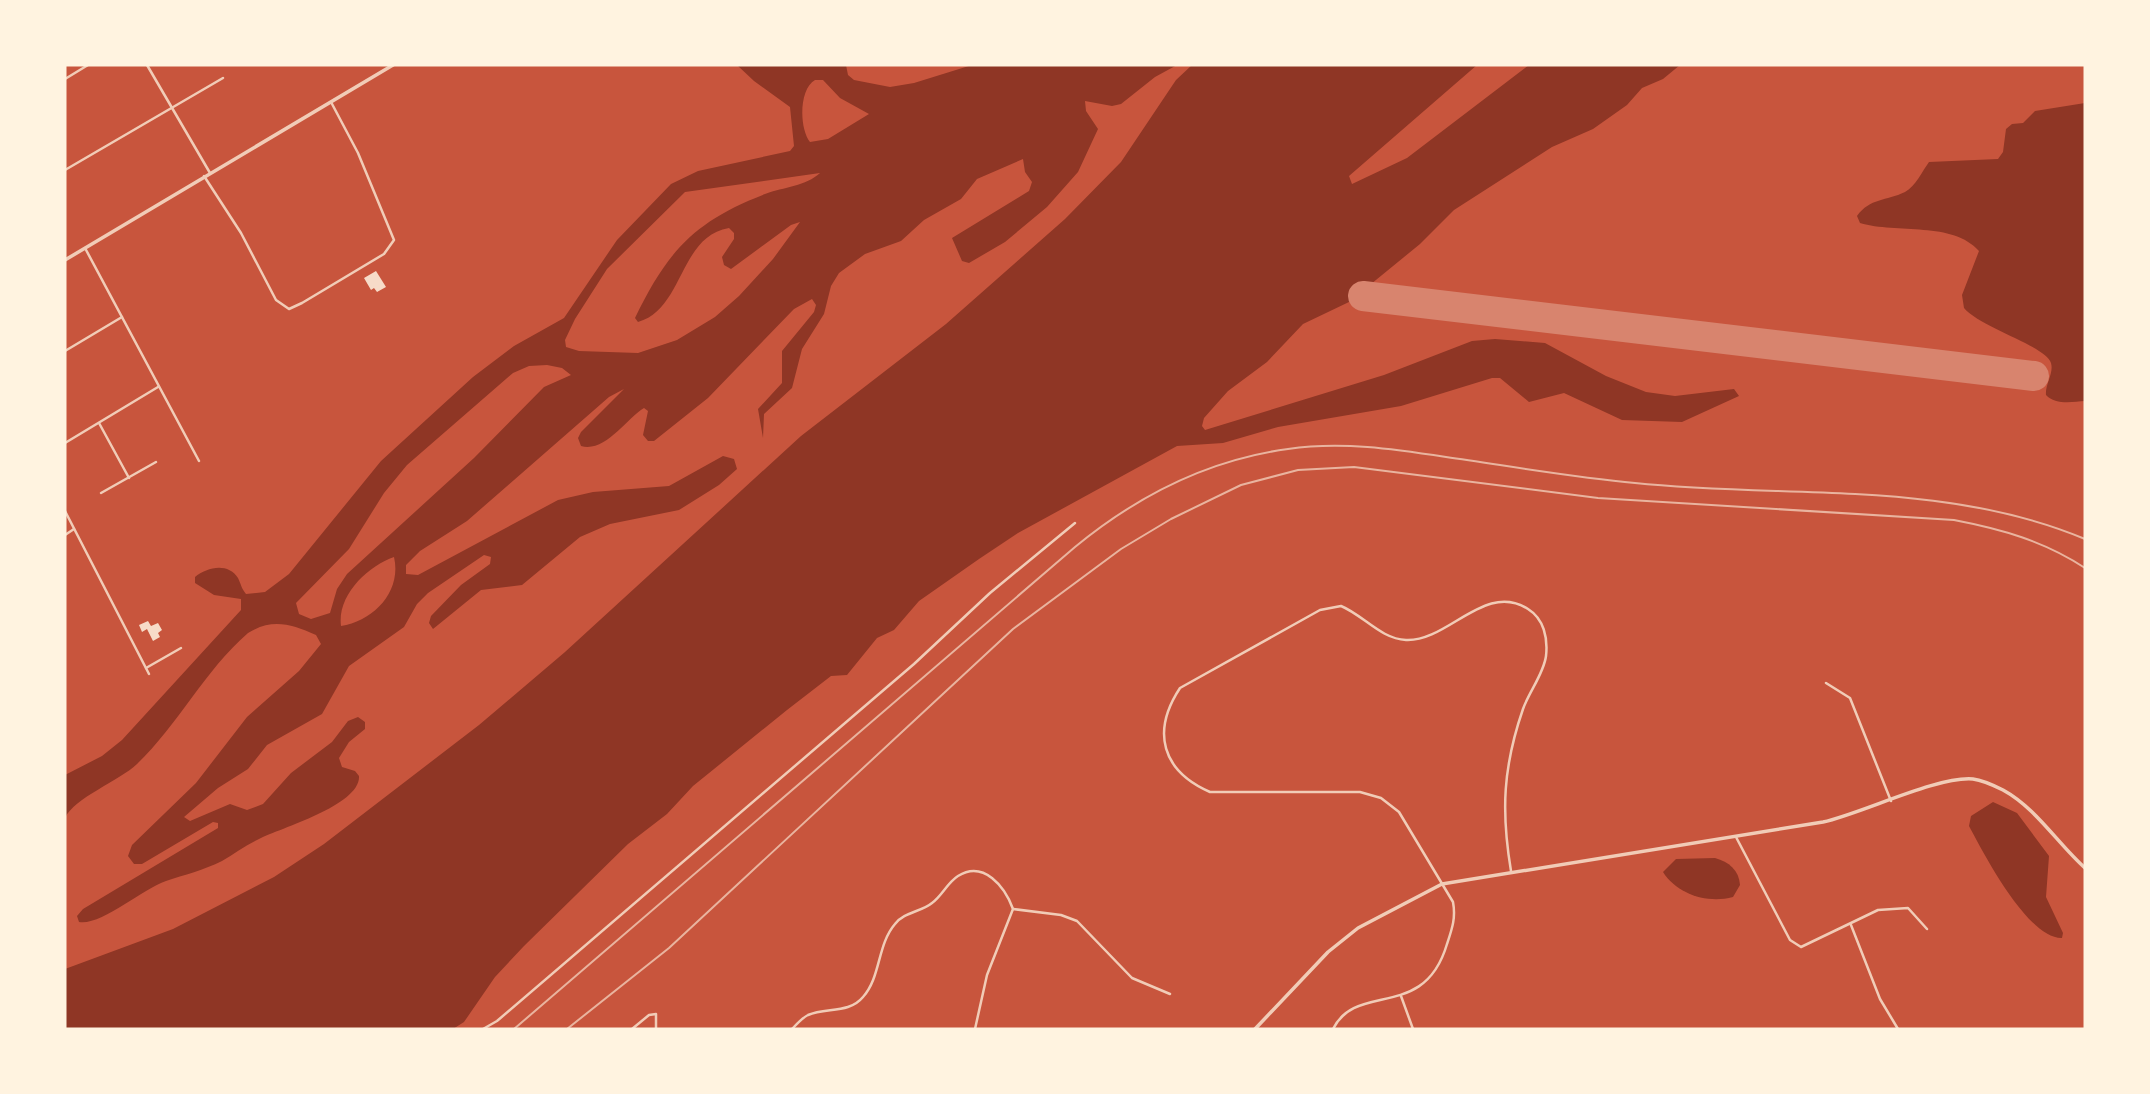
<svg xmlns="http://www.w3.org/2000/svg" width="2150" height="1094" font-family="Inter,sans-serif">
  <rect width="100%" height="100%" fill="#c8553d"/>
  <g fill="#8f3625" fill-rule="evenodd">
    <path d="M737 65H846L848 75 854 80 890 87 914 83 972 65H1177L1155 77 1121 104 1112 106 1085 101 1086 111 1098 129 1078 172 1047 207 1005 242 969 263 962 261 952 238 1029 191 1032 182 1025 172 1023 159 977 179 961 199 924 220 901 241 865 254 839 273 831 286 824 314 802 349 792 388 764 414 763 438 758 409 782 383V351L814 312 816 305 812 299 794 309 708 398 654 441H648L643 435 648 411 644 408C626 419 605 453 581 446L578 438 581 432 624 389 609 397 467 521 420 551 406 565V574L418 575 558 500 593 492 669 486 723 456 734 459 737 469 719 485 679 510 610 524 580 537 522 585 481 590 433 629 429 623 431 616 461 585 490 564 491 557 484 555 428 593 417 604 404 627 349 666 322 714 267 745 248 769 218 788 184 817 190 821 230 804 247 810 263 804 291 773 332 742 348 721 358 717 365 722V729L349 742 339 758 342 767 355 771 359 776C361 805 281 828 259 839 246 845 234 854 222 861 204 870 184 875 166 881 142 889 101 926 79 922L77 916 83 909 218 828V823L213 822 142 864H134L128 856 132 845 196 783 247 717 299 671 321 644 316 635C291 624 272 618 248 633 205 670 178 725 137 764 119 781 74 798 65 818V775L102 756 122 740 241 610V599L214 595 195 583V577C207 567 228 562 238 578 241 584 241 588 246 594L265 592 289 574 381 461 473 377 514 346 564 318 617 240 671 184 698 171 790 151 794 146 790 107 754 81ZM815 80H823L840 98 869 114 828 139 810 142C799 128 799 89 815 80ZM820 173C806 186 784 187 765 194 695 221 668 250 635 318L638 322C684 309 679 236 729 228L734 233V239L722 257 724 265 731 269 791 225 800 222 773 259 739 296 715 317 677 340 638 353 579 351 566 347 565 340 575 319 607 269 685 192ZM547 365 562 368 571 375 544 387 474 458 347 574 337 589 330 613 311 619 299 614 296 603 349 549 384 493 407 465 513 373 529 366ZM394 557C402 591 374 621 341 626 337 595 368 566 394 557Z"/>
    <path d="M1192 65H1477L1349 176 1352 184 1407 158 1529 65H1680L1663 79 1642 88 1627 105 1593 129 1552 147 1454 210 1420 244 1349 302 1303 324 1267 362 1228 391 1204 418 1202 426 1205 430 1384 375 1472 341 1495 339 1545 343 1606 376 1646 392 1675 396 1734 389 1739 396 1682 422 1622 420 1564 393 1529 402 1500 378H1492L1401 406 1278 427 1223 443 1177 446 1018 533 979 559 919 601 894 630 877 638 847 675 831 676 787 710 693 786 667 814 628 844 524 946 495 977 464 1022 453 1029H65V969L173 929 274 877 324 844 479 725 565 652 801 436 946 324 1065 219 1121 162 1176 80Z"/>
    <path d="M2085 103V401C2072 402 2055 405 2046 395 2045 384 2054 373 2051 363 2046 346 1981 328 1964 308L1962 295 1979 251C1953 221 1897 234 1860 223L1857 216C1870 198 1886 201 1905 192 1915 187 1923 170 1929 162L1998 159 2003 152 2006 129 2012 124 2023 123 2035 111Z"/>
    <path d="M1993 802 2017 813 2049 856 2046 897 2063 933 2062 938C2028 939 1984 854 1969 826L1971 816Z"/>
    <path d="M1715 858C1729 862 1739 870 1740 885L1733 897C1707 904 1677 894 1663 872L1676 859Z"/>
  </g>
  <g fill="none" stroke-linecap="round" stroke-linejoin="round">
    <path stroke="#d8846e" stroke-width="30" d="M1363 296 2034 376"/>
  </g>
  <g fill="#f7dbc8">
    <path d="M376 271 386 287 377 292 374 288 371 290 364 278Z"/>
    <path d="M148 621 151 626 158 623 162 630 158 633 160 637 153 641 147 629 142 632 139 625Z"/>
  </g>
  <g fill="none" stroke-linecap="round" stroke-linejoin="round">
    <g stroke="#f1ccb7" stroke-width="2.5">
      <path d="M147 65 210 173"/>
      <path d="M65 79 88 65"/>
      <path d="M65 170 223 78"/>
      <path d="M204 176 241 233 276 300 289 309 302 303 384 254 394 240 358 153 331 102"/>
      <path d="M85 248 199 461"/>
      <path d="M65 351 122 317"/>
      <path d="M99 423 129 478"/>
      <path d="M65 443 158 387"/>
      <path d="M101 493 156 462"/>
      <path d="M65 511 149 674"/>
      <path d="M65 535 74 529"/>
      <path d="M146 668 181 648"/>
      <path d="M1826 683 1850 698 1891 801"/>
      <path d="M1736 837 1790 940 1801 947 1878 910 1908 908 1927 929"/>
      <path d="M1013 909 1061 915 1077 921 1132 978 1170 994"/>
      <path d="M1851 925 1880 999 1898 1029"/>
      <path d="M1401 996 1413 1029"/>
      <path d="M483 1029 497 1021 914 664 990 593 1075 523"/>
      <path d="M632 1029 649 1015 656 1014V1029"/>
      <path d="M792 1029C796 1025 802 1018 808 1015 826 1007 849 1014 863 997 881 977 877 945 895 924 904 912 921 912 932 903 942 896 947 883 958 876 984 860 1005 887 1013 909L987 975 975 1029"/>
      <path d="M1333 1029C1357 981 1424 1022 1447 944 1452 929 1456 918 1453 902L1399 812 1381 798 1360 792H1210C1162 771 1151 732 1180 688L1320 610 1341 606C1363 615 1381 639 1406 640 1448 642 1485 581 1528 609 1544 619 1548 638 1546 656 1544 673 1529 692 1523 709 1503 767 1501 811 1511 871"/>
    </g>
    <g stroke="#f1ccb7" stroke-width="3.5">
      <path d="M65 260 393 65"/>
      <path d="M1255 1029 1328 952 1358 928 1442 884 1823 822C1863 813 1937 776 1973 779 1981 780 1995 786 2003 790 2036 808 2058 844 2085 868"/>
    </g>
    <g stroke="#e9b49f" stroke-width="2">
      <path d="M514 1029 1075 547C1137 496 1207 460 1288 449 1341 441 1394 449 1446 457 1509 466 1572 477 1635 483 1786 499 1942 479 2085 539"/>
      <path d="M567 1029 669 948 1013 629 1121 549 1171 519 1241 485 1298 470 1354 467 1598 498 1954 520C2001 529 2044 541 2085 568"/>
    </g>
  </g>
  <rect width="2150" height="1094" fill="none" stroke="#fff3e0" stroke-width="133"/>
</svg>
